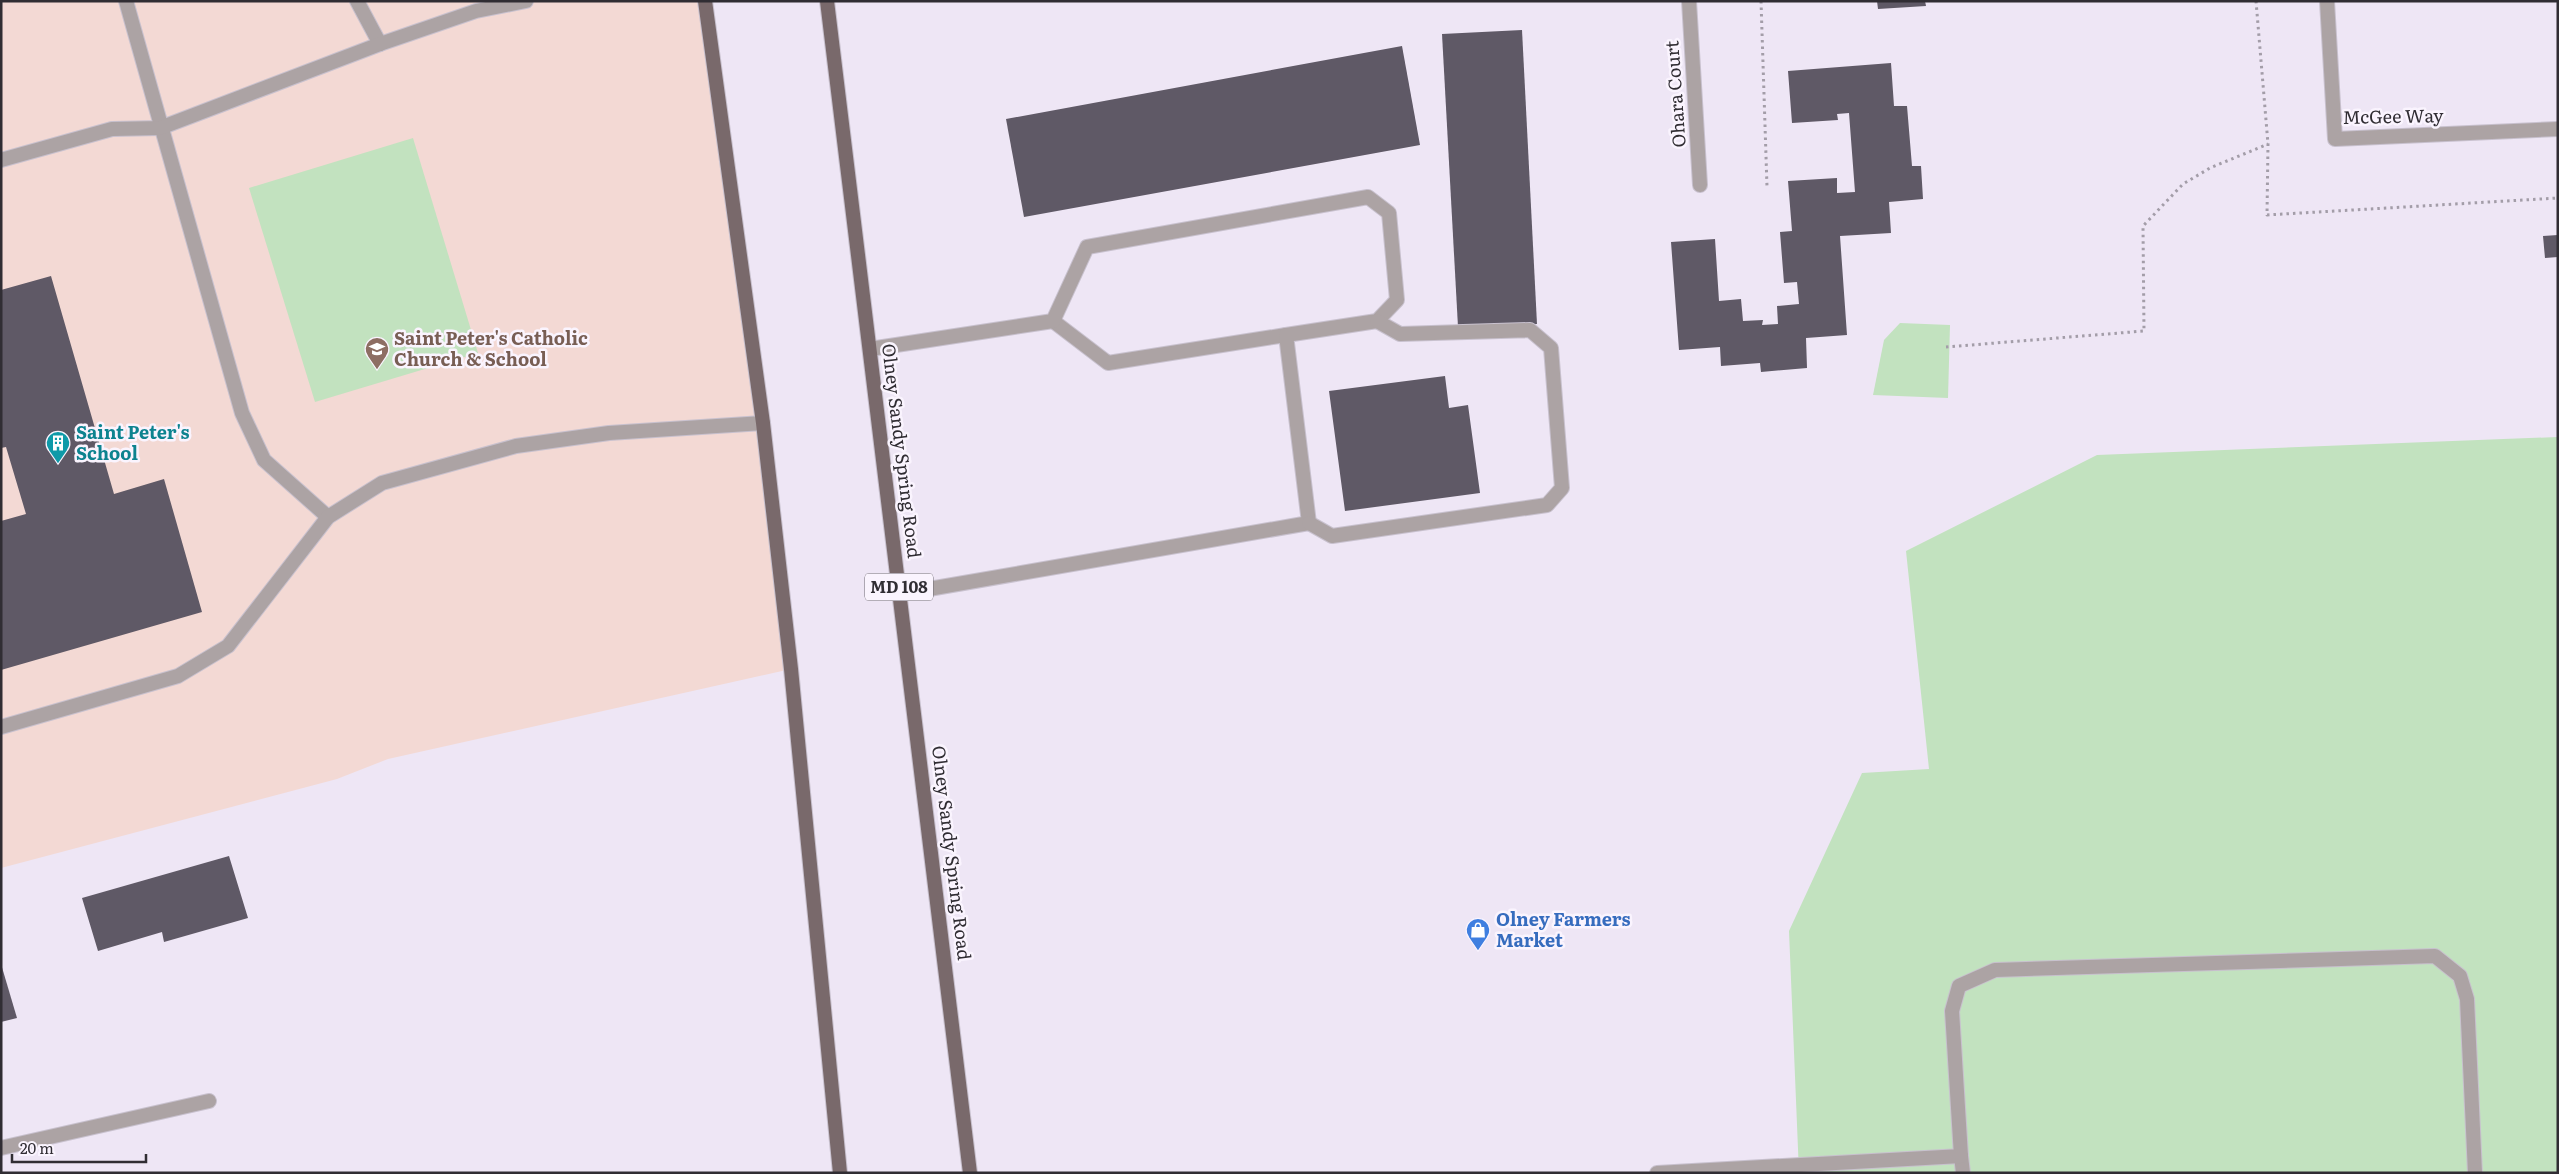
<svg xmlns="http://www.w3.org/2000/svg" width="2559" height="1174" font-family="Literata,serif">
  <rect width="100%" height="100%" fill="#eee6f5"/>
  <path fill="#f3d9d4" d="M1 1H705L791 669 388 759 337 779 1 868Z"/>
  <g fill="#c2e2bf">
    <path d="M413 138 478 353 315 402 249 188Z"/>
    <path d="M1900 323 1950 325 1948 398 1873 395 1884 340Z"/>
    <path d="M2558 437V1173H1799L1789 931 1862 773 1929 769 1906 551 2097 455Z"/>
  </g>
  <g fill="#5f5966">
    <path d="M1877 1H1925L1926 6 1878 9Z"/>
    <path d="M1522 30 1537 324 1458 327 1442 34Z"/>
    <path d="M1402 46 1420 145 1024 217 1006 119Z"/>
    <path d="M1891 63 1894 106H1907L1912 166H1921L1923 199 1889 202 1891 233 1840 236 1847 335 1806 338 1807 368 1761 372 1760 363 1721 366 1720 347 1679 350 1671 242 1715 239 1719 301 1741 299 1743 321 1763 320 1762 325 1778 324 1777 306 1799 304 1797 282 1784 283 1780 232 1792 231 1788 181 1837 178V193L1855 192 1849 113 1837 114 1838 120 1792 123 1788 71Z"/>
    <path d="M2558 235V257L2545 258 2543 236Z"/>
    <path d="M51 276 114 494 164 479 202 612 1 670V521L26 514 6 447 1 448V290Z"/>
    <path d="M1445 376 1449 408 1468 405 1480 493 1345 511 1329 391Z"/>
    <path d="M229 856 248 918 164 942 162 932 98 951 82 898Z"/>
    <path d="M1 964 17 1018 1 1022Z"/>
  </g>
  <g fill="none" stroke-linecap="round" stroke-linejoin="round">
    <g stroke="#c8c1ce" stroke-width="16">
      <g id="service">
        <path d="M126 1 242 413 264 460 328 517"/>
        <path d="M357 1 380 44"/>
        <path d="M1 160 112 129 160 128 380 44 476 11 526 1"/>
        <path d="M1053 321 1108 363 1286 335"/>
        <path d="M870 349 1053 321 1087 247 1368 197 1389 213 1397 300 1377 321 1286 335 1309 523 900 594"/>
        <path d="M1309 523 1332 536 1547 505 1562 488 1551 348 1530 330 1400 334 1377 321"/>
        <path d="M1 727 178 676 228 646 328 517 382 483 516 446 609 433 763 423"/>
        <path d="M1961 1156 1963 1173"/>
        <path d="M1657 1173 1961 1156 1952 1011 1959 986 1995 970 2435 956 2460 976 2467 999 2475 1173"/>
      </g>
    </g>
    <g stroke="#c8c1ce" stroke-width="16">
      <g id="minor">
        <path d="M1689 1 1700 185"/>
        <path d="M2327 1 2335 139 2558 129"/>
        <path d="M1 1148 209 1101"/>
      </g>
    </g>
    <g stroke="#c8c1ce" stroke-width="16">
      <g id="primary">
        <path d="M705 1 763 423 791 669 840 1173"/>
        <path d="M827 1 970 1173"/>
      </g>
    </g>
    <g stroke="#a39da8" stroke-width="3" stroke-dasharray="2.5 4" stroke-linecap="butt">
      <path d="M1761 1 1767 187"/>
      <path d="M2256 1 2268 144 2267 215 2558 198"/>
      <path d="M1946 347 2144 331 2143 226 2183 184 2210 168 2268 144"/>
    </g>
    <use href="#service" stroke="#aca3a4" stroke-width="14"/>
    <use href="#minor" stroke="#aca3a4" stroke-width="14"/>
    <use href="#primary" stroke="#79696b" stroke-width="14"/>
  </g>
  <defs>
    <g id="school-pin" transform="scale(1.25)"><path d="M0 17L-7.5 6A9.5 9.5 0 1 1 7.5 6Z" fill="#8d6e63" stroke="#faf4fe"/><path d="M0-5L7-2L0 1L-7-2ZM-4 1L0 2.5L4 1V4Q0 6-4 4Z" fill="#fff"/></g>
    <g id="building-pin" transform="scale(1.25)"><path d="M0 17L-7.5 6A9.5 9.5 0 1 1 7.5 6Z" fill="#0f9aa8" stroke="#faf4fe"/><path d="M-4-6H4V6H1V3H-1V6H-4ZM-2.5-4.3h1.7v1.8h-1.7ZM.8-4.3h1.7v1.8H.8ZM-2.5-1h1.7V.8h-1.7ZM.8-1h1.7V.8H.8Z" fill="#fff"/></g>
    <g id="shop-pin" transform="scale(1.25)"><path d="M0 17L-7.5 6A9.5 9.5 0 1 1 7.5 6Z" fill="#3f7fe0" stroke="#faf4fe"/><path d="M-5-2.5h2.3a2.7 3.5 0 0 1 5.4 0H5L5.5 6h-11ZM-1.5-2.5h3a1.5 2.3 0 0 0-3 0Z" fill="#fff"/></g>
  </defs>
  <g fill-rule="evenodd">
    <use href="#school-pin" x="377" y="349"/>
    <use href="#building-pin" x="58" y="443"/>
    <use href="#shop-pin" x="1478" y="930"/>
  </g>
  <g text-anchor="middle" stroke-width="5" stroke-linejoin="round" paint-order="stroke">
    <rect fill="#faf4fe" stroke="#6d6970" stroke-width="1" x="865" y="573.5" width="68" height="27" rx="4"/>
    <g font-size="16" font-weight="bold" fill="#302d33">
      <text x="899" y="593">MD 108</text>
    </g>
    <g font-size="18" fill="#302d33" stroke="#faf4fe">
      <text transform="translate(1676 94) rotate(-94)" y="6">Ohara Court</text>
      <text transform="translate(2393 117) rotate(-1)" y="6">McGee Way</text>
      <text transform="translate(901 451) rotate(83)" y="6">Olney Sandy Spring Road</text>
      <text transform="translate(951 853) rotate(83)" y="6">Olney Sandy Spring Road</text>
    </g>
    <g font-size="18" font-weight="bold" fill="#785e54" stroke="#faf4fe" text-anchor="start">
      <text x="394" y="345">Saint Peter's Catholic<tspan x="394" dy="21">Church &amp; School</tspan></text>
    </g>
    <g font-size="18" font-weight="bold" fill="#0d838f" stroke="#faf4fe" text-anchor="start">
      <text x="76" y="439">Saint Peter's<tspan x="76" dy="21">School</tspan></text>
    </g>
    <g font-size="18" font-weight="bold" fill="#366cbe" stroke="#faf4fe" text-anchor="start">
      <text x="1496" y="926">Olney Farmers<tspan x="1496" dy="21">Market</tspan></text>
    </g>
  </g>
  <rect width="2559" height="1174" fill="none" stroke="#302d33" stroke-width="5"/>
  <path d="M12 1154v8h134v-8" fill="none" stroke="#302d33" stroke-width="2.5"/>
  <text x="20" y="1154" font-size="15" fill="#302d33" stroke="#faf4fe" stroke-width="4" paint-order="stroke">20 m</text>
</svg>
